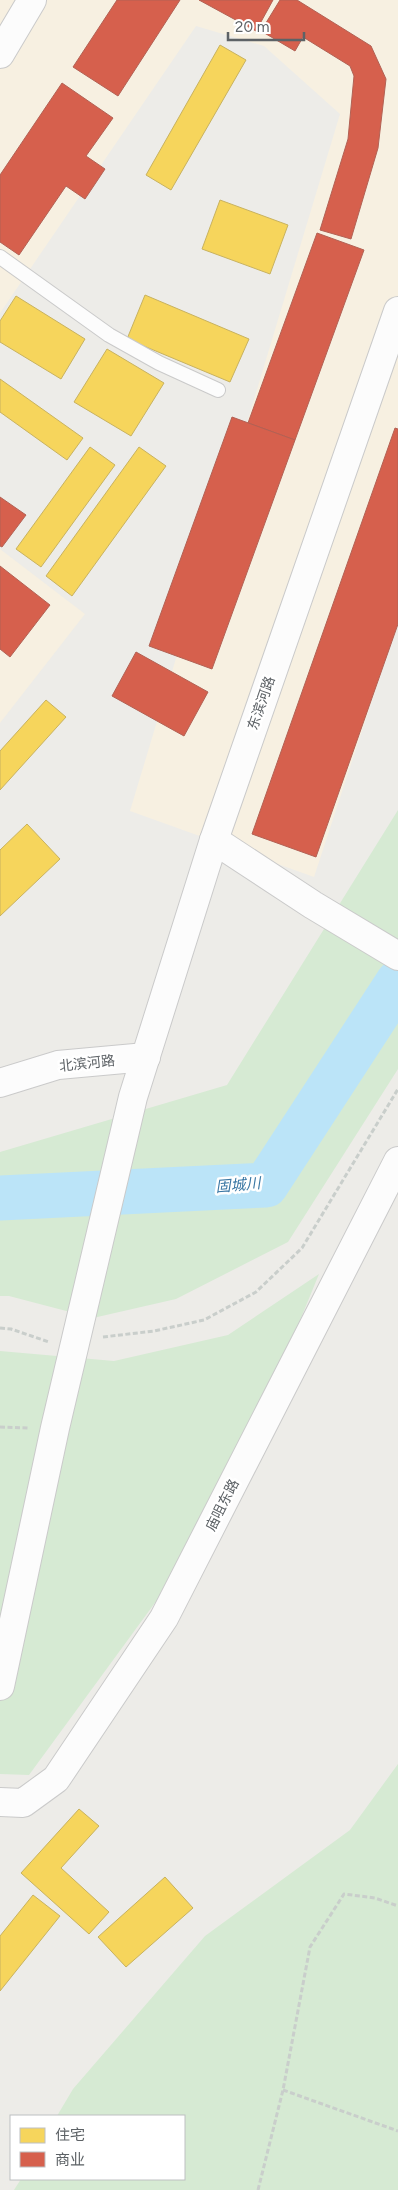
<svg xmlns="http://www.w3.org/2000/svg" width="398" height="2190" font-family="Figtree,'Noto Sans SC',sans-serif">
  <rect width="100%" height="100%" fill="#edece8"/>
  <g fill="#f7f0e1">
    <path d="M0 0H398V621L314 877 130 811 340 114 264 46 196 26 0 313Z"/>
    <path d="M0 549 85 614 0 723Z"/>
  </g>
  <g fill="#d6ead3">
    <path d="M398 810V1069L288 1242 176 1299 93 1318 9 1296H0V1152L227 1085Z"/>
    <path d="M319 1274 294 1335 157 1600 29 1775 0 1774V1351L114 1361 228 1335Z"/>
    <path d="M398 1764V2190H14L21 2179H184V2116H57L73 2089 205 1936 350 1830Z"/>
  </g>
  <g fill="#f6d55c" stroke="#c8b25f">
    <path d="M220 45 246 60 171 190 146 175Z"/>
    <path d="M220 200 288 225 270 274 202 249Z"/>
    <path d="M145 295 249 339 230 382 127 339Z"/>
    <path d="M16 296 85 339 61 379 0 342V321Z"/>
    <path d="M107 349 164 383 131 436 74 402Z"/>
    <path d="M0 379 83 438 67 460 0 412Z"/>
    <path d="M90 447 115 465 41 567 16 549Z"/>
    <path d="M139 447 166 466 72 596 46 576Z"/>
    <path d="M46 700 66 717 0 790V751Z"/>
    <path d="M27 824 60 859 0 916V850Z"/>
    <path d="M79 1809 99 1826 61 1868 109 1912 89 1934 21 1873Z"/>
    <path d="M165 1877 193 1908 126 1967 98 1937Z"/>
    <path d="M33 1895 60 1916 0 1991V1936Z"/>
  </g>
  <g fill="#d6604d" stroke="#b26154">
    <path d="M117 0H180L118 96 73 67Z"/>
    <path d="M199 0H273L256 31Z"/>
    <path d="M280 0H297L371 46 386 79 378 148 351 239 320 230 348 139 354 76 350 66 303 37 295 51 261 31Z"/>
    <path d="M62 83 113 118 86 156 105 169 85 199 66 186 19 255 0 242V175Z"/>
    <path d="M317 233 364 250 295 440 248 423Z"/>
    <path d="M232 417 295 440 212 669 149 646Z"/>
    <path d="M395 428 398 429V624L316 857 252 834Z"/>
    <path d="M0 497 26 515 2 547 0 546Z"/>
    <path d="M0 566 50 605 10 657 0 649Z"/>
    <path d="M136 652 208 692 184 736 112 696Z"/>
  </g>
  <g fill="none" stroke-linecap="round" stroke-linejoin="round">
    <path stroke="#bbe4f8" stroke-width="45" d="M0 1198 266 1185 398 982"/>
    <g stroke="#cacaca" stroke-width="16">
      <path id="service" d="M0 257 109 335 159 363 218 390"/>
    </g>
    <g stroke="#cacaca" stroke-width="30">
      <path id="minor" d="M214 840 313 905 398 956"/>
    </g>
    <g stroke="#cacaca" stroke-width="30">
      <g id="tertiary">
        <path d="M0 54 32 0"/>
        <path d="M0 1802 23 1803 56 1779 164 1618 398 1161"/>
      </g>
    </g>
    <g stroke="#cacaca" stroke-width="30">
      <g id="secondary">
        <path d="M0 1083 58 1065 146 1057"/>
        <path d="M0 1686 55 1428 133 1097 214 840 398 311"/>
      </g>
    </g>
    <g stroke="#c9cecb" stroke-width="3" stroke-dasharray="5 2.5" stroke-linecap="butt">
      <path d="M0 1328 11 1329 49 1342"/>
      <path d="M103 1337 154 1331 204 1320 256 1292 302 1248 398 1089"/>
      <path d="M0 1427 30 1428"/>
      <path d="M283 2090 398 2131"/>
      <path d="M258 2190 283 2090 310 1947 344 1894 375 1898 398 1906"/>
    </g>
    <use href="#service" stroke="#fcfcfc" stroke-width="14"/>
    <use href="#minor" stroke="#fcfcfc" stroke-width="28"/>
    <use href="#tertiary" stroke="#fcfcfc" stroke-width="28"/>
    <use href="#secondary" stroke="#fcfcfc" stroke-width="28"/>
  </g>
  <g text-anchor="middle" stroke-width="5" stroke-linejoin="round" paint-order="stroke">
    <g font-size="14" fill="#5d6266" stroke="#fff">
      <text transform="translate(261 703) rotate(-71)" y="5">东滨河路</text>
      <text transform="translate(87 1063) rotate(-6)" y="5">北滨河路</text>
      <text transform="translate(222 1505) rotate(-63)" y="5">庙咀东路</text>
    </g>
    <g font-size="15" font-style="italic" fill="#3976a3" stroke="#fff">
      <text transform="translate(238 1185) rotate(-5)" y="5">固城川</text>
    </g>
  </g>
  <rect x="10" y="2115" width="175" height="65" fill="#ffffff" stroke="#bec0c2"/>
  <rect x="20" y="2128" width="25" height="15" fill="#f6d55c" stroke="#bec0c2"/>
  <text x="55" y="2140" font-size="15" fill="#5d6266">住宅</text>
  <rect x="20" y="2152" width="25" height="15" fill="#d6604d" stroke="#bec0c2"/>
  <text x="55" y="2165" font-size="15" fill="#5d6266">商业</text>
  <path d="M228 32v8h76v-8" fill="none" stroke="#5d6266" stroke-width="2.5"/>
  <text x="235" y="32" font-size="15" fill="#5d6266" stroke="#ffffff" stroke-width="4" paint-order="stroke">20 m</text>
</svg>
